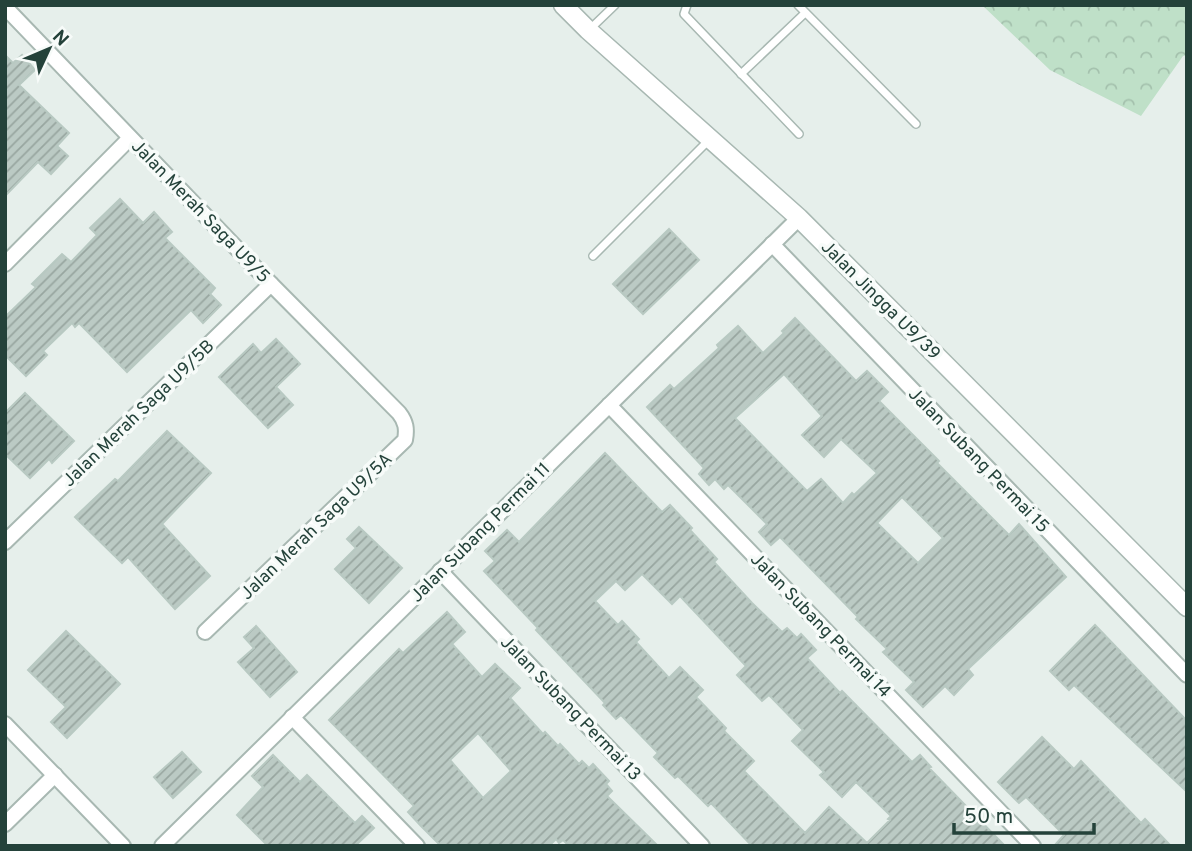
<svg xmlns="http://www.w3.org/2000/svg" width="1192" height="851" font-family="Overpass,sans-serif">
  <defs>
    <pattern id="park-crowns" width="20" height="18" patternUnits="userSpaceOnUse" patternTransform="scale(1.75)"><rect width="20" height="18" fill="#bfe0c8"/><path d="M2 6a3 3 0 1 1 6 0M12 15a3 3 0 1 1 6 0" fill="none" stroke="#a4c1ad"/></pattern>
    <pattern id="building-hatch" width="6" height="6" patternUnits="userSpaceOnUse" patternTransform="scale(1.75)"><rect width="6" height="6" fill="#bbcac4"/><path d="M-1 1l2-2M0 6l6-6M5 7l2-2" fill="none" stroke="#98a6a0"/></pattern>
  </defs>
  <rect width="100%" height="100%" fill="#e6efeb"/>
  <path fill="url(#park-crowns)" d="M982 5H1187V55L1183 56 1141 116 1050 70Z"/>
  <g fill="url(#building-hatch)" stroke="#b8c9c2" stroke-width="2" fill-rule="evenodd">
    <path d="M5 55 13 63 22 55 35 70 19 85 69 133 57 146 68 156 51 174 38 162 5 196Z"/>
    <path d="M120 199 143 223 154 212 172 232 165 238 215 288 210 294 221 305 203 323 191 310 127 372 79 323 75 327 72 323 43 351 47 355 26 376 5 355V317L36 287 32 284 62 254 71 262 97 235 90 228Z"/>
    <path d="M669 229 699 260 643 314 613 284Z"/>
    <path d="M795 318 856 381 867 371 888 392 879 401 939 461 937 463 1009 535 1019 524 1066 577 968 669 973 675 954 695 945 686 923 707 906 690 914 682 883 652 887 649 856 619 858 617 780 537 771 545 759 532 767 524 728 485 724 489 715 479 709 485 699 474 704 468 647 407 670 385 674 389 719 348 717 345 738 326 763 353 784 333 782 331ZM784 374 822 416 802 435 824 457 841 439 877 473 854 495 852 493 843 503 821 479 807 491 735 418ZM902 497 943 538 918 563 877 523Z"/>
    <path d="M276 339 300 364 276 387 293 405 268 428 219 377 253 344 261 353Z"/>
    <path d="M25 393 74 441 52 463 49 459 30 478 5 454V413Z"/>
    <path d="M167 431 211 473 162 524 210 576 175 609 128 557 122 563 75 517 115 479 118 481Z"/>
    <path d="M605 453 662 512 670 505 692 528 690 530 717 559 714 562 752 603 782 632 787 628 797 638 801 634 816 650 807 658 840 693 842 691 912 762 920 755 931 767 929 768 1005 846H752L711 803 708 806 678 776 675 778 654 757 658 753 621 715 616 719 603 705 605 703 536 630 538 628 484 571 495 561 485 551 507 530 519 542ZM642 574 672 604 680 596 746 666 737 675 762 701 769 695 803 730 792 741 824 772 820 775 842 797 856 782 891 816 888 819 890 820 867 843 829 807 805 833 744 771 754 761 724 731 726 728 696 697 703 690 680 667 669 678 636 642 639 639 622 621 618 625 595 601 616 581 625 590Z"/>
    <path d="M359 527 402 568 369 603 335 569 356 548 347 539Z"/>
    <path d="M447 612 465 632 452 644 482 677 495 664 520 688 510 698 543 734 545 732 558 746 560 744 579 764 582 761 589 768 593 764 609 781 606 784 612 791 607 796 658 846H569L563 840 559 843 556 839 549 846H441L421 826 408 812 414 806 329 720 399 649 403 653ZM478 733 511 771 483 798 450 760Z"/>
    <path d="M1095 625 1187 721V792L1074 685 1069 690 1050 671Z"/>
    <path d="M256 626 297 672 270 697 238 662 254 648 244 637Z"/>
    <path d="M66 631 120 684 67 738 51 722 66 707 28 670Z"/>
    <path d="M1042 737 1074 769 1081 761 1141 823 1145 819 1171 846H1054L1064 835 1026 797 1019 803 998 782Z"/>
    <path d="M182 752 201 772 173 798 154 777Z"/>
    <path d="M273 755 300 782 307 775 355 823 362 816 374 828 355 846H268L237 815 263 787 252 776Z"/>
  </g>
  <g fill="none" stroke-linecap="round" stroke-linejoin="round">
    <g stroke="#a8b8b2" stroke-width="10">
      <g id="service">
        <path d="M687 5 684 14 799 134"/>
        <path d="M798 5 916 124"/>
        <path d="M589 30 615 5"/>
        <path d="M741 74 805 13"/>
        <path d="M593 256 709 140"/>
      </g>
    </g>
    <g stroke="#a8b8b2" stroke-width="18">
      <g id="minor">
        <path d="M5 7 271 284 399 413C406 422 407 429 405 440L205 632"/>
        <path d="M772 244 1187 675"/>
        <path d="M5 264 130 138"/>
        <path d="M609 405 1033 846"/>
        <path d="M5 542 271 284"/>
        <path d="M440 571 702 846"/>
        <path d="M292 717 417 846"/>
        <path d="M5 724 123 846"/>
        <path d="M5 824 55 775"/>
        <path d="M162 846 799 218"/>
      </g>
    </g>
    <g stroke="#a8b8b2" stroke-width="21">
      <path id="tertiary" d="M563 5 588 30 799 218 1187 607"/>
    </g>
    <use href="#service" stroke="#fff" stroke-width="7"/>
    <use href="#minor" stroke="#fff" stroke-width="14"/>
    <use href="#tertiary" stroke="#fff" stroke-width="18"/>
  </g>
  <g text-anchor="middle" stroke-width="7" stroke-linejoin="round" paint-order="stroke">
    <g font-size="18" fill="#24423a" stroke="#f7fbf9">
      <text transform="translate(201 211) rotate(46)" y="6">Jalan Merah Saga U9/5</text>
      <text transform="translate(881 300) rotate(45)" y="6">Jalan Jingga U9/39</text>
      <text transform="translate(138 413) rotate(-44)" y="6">Jalan Merah Saga U9/5B</text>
      <text transform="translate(979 460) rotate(46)" y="6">Jalan Subang Permai 15</text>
      <text transform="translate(316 526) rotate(-44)" y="6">Jalan Merah Saga U9/5A</text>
      <text transform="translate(480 532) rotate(-45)" y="6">Jalan Subang Permai 11</text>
      <text transform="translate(821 625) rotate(46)" y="6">Jalan Subang Permai 14</text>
      <text transform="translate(571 708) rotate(46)" y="6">Jalan Subang Permai 13</text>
    </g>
  </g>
  <rect width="1192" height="851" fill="none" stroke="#24423a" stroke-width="14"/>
  <g transform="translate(49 49) rotate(46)" stroke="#f7fbf9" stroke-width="5" paint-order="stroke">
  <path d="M0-5L12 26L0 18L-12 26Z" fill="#24423a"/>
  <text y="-10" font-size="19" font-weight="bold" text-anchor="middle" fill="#24423a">N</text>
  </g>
  <path d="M954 823v10h140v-10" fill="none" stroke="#24423a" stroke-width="3.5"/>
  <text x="964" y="823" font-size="21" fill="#24423a" stroke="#f7fbf9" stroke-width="5" paint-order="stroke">50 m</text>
</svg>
